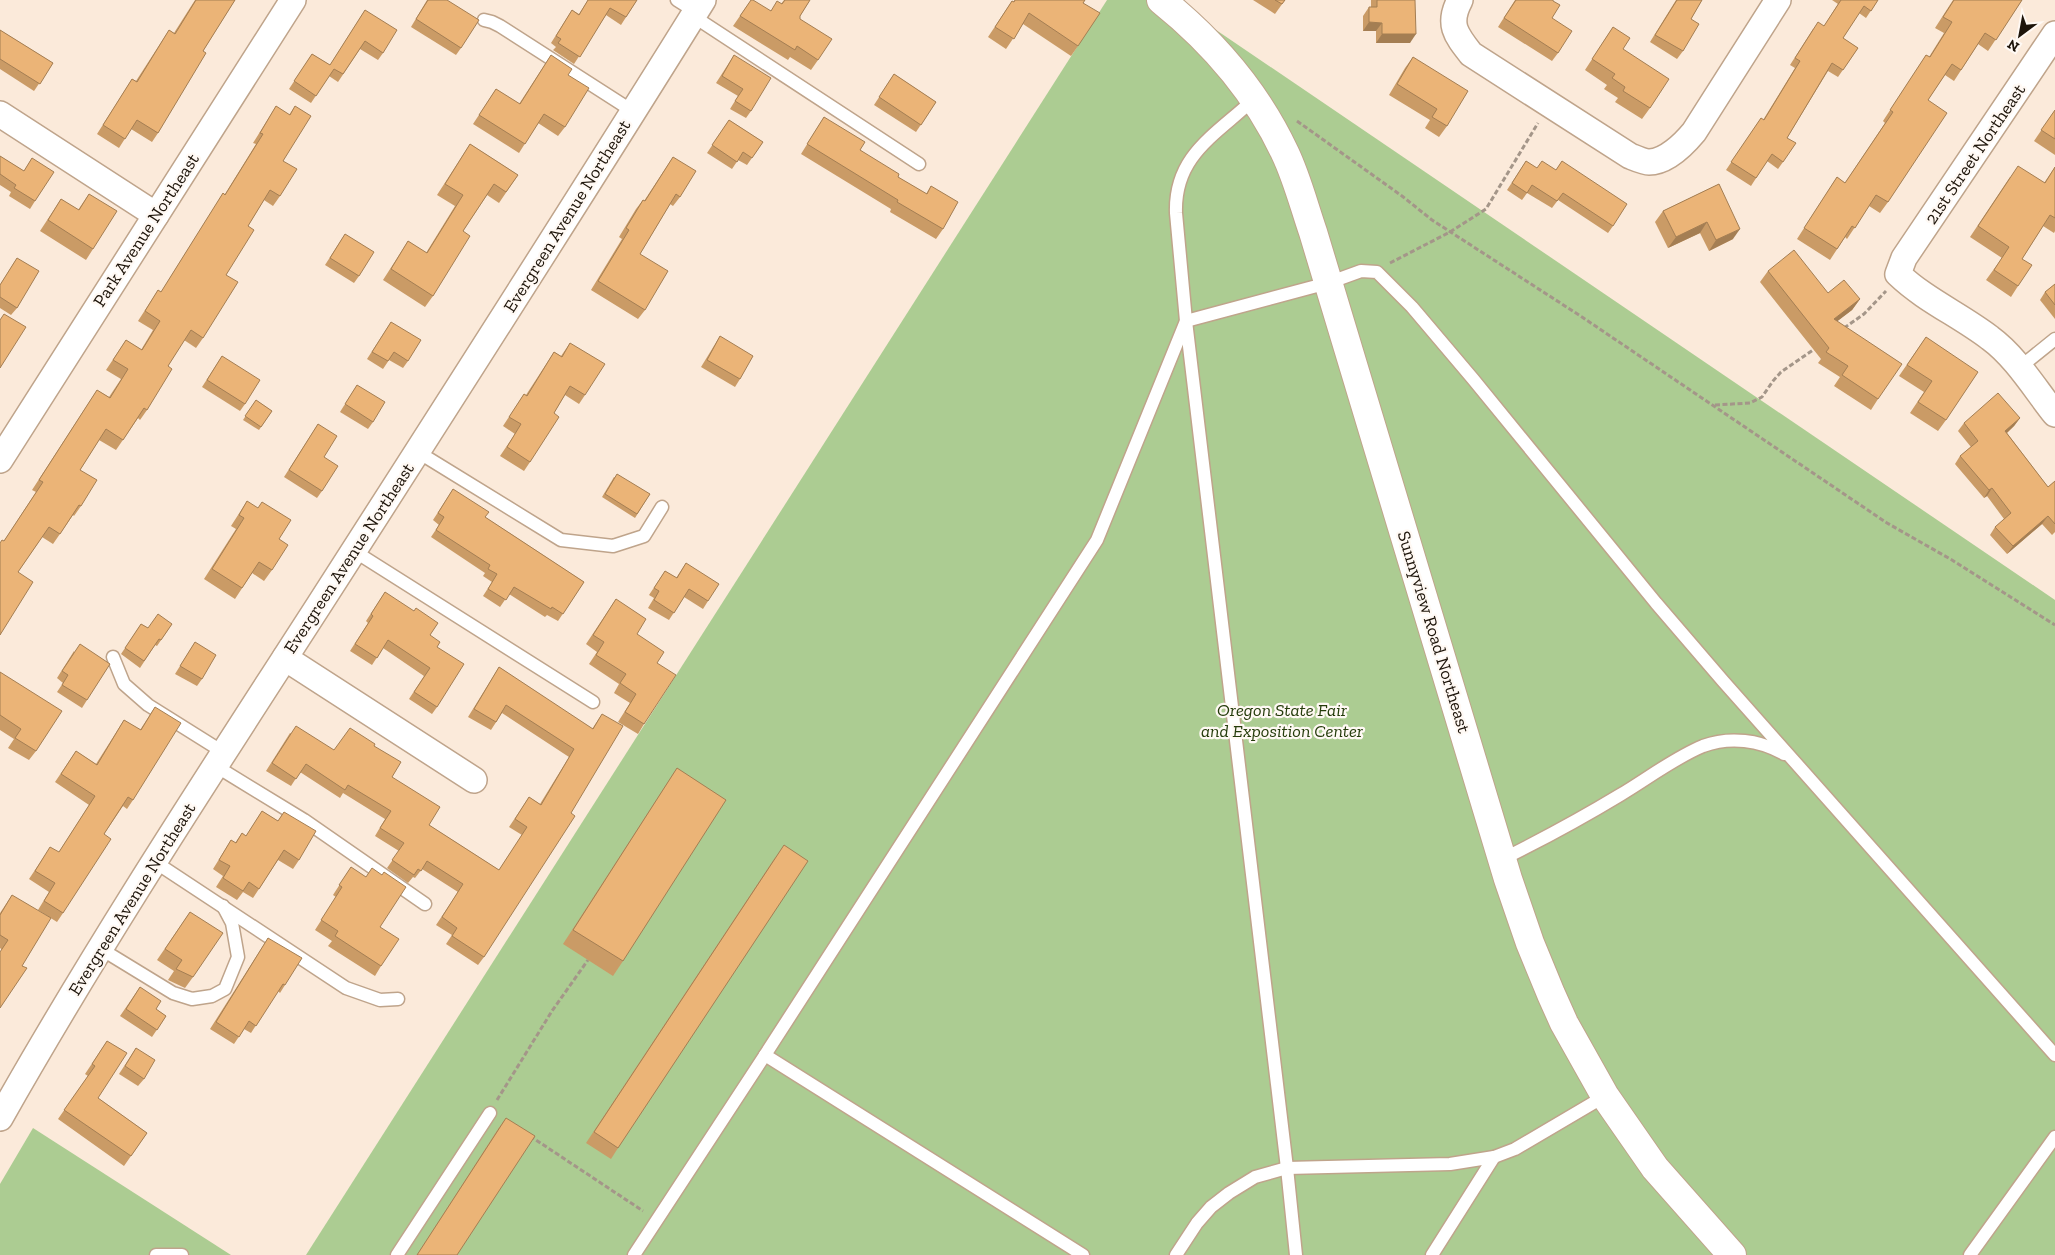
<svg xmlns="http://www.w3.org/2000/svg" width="2055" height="1255" font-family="'Zilla Slab',serif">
  <rect width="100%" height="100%" fill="#fbeada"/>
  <g fill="#accc92">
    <path d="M1107 0H1172L2055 600V1255H306Z"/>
    <path d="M33 1128 231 1255H0V1184Z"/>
  </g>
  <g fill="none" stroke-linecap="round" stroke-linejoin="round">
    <g stroke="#bfa48b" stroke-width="15">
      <g id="service">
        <path d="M677 0 696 12"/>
        <path d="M693 16 919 164"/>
        <path d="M484 20 492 22 500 26 634 112"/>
        <path d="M1254 99C1216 135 1174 155 1176 213L1186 321 1287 1168 1296 1255"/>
        <path d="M2019 368 2055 339"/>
        <path d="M418 452 561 540 613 546 644 536 662 507"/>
        <path d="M354 551 593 702"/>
        <path d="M113 657 124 684 148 705 223 752"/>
        <path d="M214 765 304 820 425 904"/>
        <path d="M1503 859C1543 839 1582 818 1620 795 1647 779 1674 758 1703 746 1730 736 1760 740 1784 754"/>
        <path d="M155 862 346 988 380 1000 398 999"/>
        <path d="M101 949 173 993 192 999 212 996 225 989 238 957 232 923 223 906"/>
        <path d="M765 1055 1083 1255"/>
        <path d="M156 1255H182"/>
        <path d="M397 1255 490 1113"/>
        <path d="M634 1255 765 1055 1097 540 1186 321 1328 283 1361 271 1377 272 1412 307 1473 379 1656 603 1723 681 2055 1055"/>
        <path d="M1176 1255 1197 1223 1211 1207 1229 1193 1255 1177 1287 1168 1450 1164 1494 1157 1515 1149 1605 1096"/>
        <path d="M1432 1255 1494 1157"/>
        <path d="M1970 1255 2055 1137"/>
      </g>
    </g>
    <g stroke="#bfa48b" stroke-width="28">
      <g id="minor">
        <path d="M1460 0C1447 24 1456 35 1471 54L1630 156C1635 158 1644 162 1649 162 1666 162 1684 144 1694 132L1778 0"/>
        <path d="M2055 34 1904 258 1898 274C1925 300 1960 315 1990 338 2016 357 2035 389 2055 414"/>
        <path d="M0 114 156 215"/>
        <path d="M0 460 293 0"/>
        <path d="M285 658 474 780"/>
        <path d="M0 1118C99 943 210 774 319 605 448 404 577 203 703 0"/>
      </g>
    </g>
    <g stroke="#bfa48b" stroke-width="30">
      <path id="secondary" d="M1161 0C1212 41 1257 93 1285 153 1297 178 1304 206 1313 232L1508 879 1530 943 1551 994 1564 1023 1605 1096 1655 1168 1732 1255"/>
    </g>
    <g stroke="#a49689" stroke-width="3" stroke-dasharray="5 2.5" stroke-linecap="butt">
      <path d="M1297 121 1402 196 1432 220 1582 317 1887 523 1952 560 2055 625"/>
      <path d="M1390 263 1450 232 1486 209 1538 123"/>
      <path d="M1844 328 1864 314 1886 291"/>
      <path d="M1715 405 1750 403 1762 397 1773 381 1781 372 1816 348"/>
      <path d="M497 1100 552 1011 588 960"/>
      <path d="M530 1136 643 1211"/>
    </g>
    <use href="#service" stroke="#fff" stroke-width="12"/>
    <use href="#minor" stroke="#fff" stroke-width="25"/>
    <use href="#secondary" stroke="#fff" stroke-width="28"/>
  </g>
  <g fill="#ca9b66">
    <path d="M195 0H235L203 51 158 133 152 142 131 129 119 148 97 134 132 79 136 81 169 30 174 33Z"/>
    <path d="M427 0H447L461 48 456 55 411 27Z"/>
    <path d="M588 0H637L621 25 606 15 574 64 553 50 556 47 551 43 572 10 579 14Z"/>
    <path d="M751 0 770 11 781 4 784 0H810L800 16V19L818 60 811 70 790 57 788 60 733 26Z"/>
    <path d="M1015 0H1085L1083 3 1078 46 1071 56 1023 24 1006 49 988 37 1012 1 1013 2Z"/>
    <path d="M1253 0H1285L1275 14Z"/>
    <path d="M1371 0H1415L1410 43H1376V31H1363V16L1369 7H1371Z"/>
    <path d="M1515 0H1553L1552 18 1558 53 1552 61 1498 27Z"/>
    <path d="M1676 0H1702L1691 19 1683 51 1677 59 1650 42Z"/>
    <path d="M1832 0H1878L1866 18 1859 13 1843 38 1858 48 1838 77 1828 71 1787 138 1783 162 1778 169 1767 161 1751 186 1726 170 1761 118 1763 120 1795 68 1790 65 1813 29 1824 26 1838 4Z"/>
    <path d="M1953 0H2022L1988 51 1978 44 1954 81 1945 75 1928 100 1888 202 1880 213 1869 206 1847 239 1845 237 1830 260 1797 239 1837 177 1845 183 1885 123 1883 121 1919 66 1926 55 1929 57 1944 33 1935 28Z"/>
    <path d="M365 10 383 53 378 60 360 49 338 82 329 76 311 103 289 89 312 54 330 65Z"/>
    <path d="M1613 27 1650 108 1642 119 1615 102 1618 98 1604 89 1607 85 1585 70Z"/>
    <path d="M0 30 53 63 34 91 0 69Z"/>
    <path d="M551 55 568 75 565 127 558 136 538 123 519 153 473 124 496 89 519 104Z"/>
    <path d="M734 55 751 111 746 118 730 109 738 96 716 83Z"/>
    <path d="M1413 57 1447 126 1439 137 1425 128 1430 120 1389 95 1405 68Z"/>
    <path d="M894 74 936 102 916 132 874 105Z"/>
    <path d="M276 106 289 115 295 106 283 161 280 196 273 206 264 200 248 226 226 275 203 338 196 348 184 340 168 366 147 410 140 420 138 418 116 450 99 440 80 470 81 506 74 516 73 515 53 544 42 537 18 572 0 635 4 541 36 492 32 490 97 390 109 397 121 379 106 370 126 340 141 350 153 330 138 321 158 290 161 292 217 203 223 193 225 194 256 144 253 143Z"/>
    <path d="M2055 110V155L2034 141Z"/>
    <path d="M824 117 860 150 898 177 926 194 931 186 943 229 936 239 890 212 891 209 801 154Z"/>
    <path d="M729 120 763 142 747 165 738 160 732 169 707 153Z"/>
    <path d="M470 144 518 175 499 203 487 195 463 231 433 296 425 307 383 280 408 241 426 253 455 206 437 195Z"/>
    <path d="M0 156 24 171 32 158 35 201 30 209 9 196 11 192 0 185Z"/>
    <path d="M673 157 680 197 673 206 670 204 640 254 645 310 638 319 591 290 622 239 619 237 636 209 643 200 644 201Z"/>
    <path d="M1526 161 1536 168 1556 170 1562 161 1613 226 1608 233 1558 200 1552 208 1527 193 1522 200 1507 190Z"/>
    <path d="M2055 167V231L2054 233 2043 226 2022 259 2018 286 2011 297 1986 280 2002 258 1970 237 2010 177 2044 183Z"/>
    <path d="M1719 184 1733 239 1709 251 1700 233 1668 248 1655 222 1663 211Z"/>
    <path d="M89 194 93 249 86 260 40 231 61 199 78 210Z"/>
    <path d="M345 234 359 276 354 283 325 265Z"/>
    <path d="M17 258V308L11 315 0 308V285Z"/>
    <path d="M1768 271 1828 293 1860 299 1852 310 1837 321 1878 399 1871 410 1834 386 1840 377 1818 363 1821 359 1760 282Z"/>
    <path d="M2055 284V319L2040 300 2045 292Z"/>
    <path d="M391 322 408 361 403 368 389 360 383 369 367 359Z"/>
    <path d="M720 336 740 379 735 387 701 367Z"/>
    <path d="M1926 337 1946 420 1938 431 1910 413 1924 392 1899 376Z"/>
    <path d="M570 343 585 395 579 404 565 395 554 413 530 462 524 471 500 456 515 434 503 426 524 394 526 395 554 352 561 356Z"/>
    <path d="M222 356 245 404 240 411 202 387Z"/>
    <path d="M357 385 373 422 368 429 340 412Z"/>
    <path d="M256 400 272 411 259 430 243 420Z"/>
    <path d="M2020 418 2014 426 2007 433 2048 487 2055 481V532L2052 535 2042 524 2007 554 1990 535 1995 527 2004 519 1987 496 1984 498 1955 464 1960 456 1971 447 1958 431 1964 423Z"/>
    <path d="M318 424 324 457 322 491 317 498 284 477Z"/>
    <path d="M614 477 650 494 635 518 602 497Z"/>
    <path d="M453 489 485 517 584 582 558 621 547 615 545 617 509 594 500 607 483 596 492 582 483 576 485 573 431 537 439 525 433 520Z"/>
    <path d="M247 501 279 539 272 570 264 581 252 573 235 599 204 579 236 529 231 526Z"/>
    <path d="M686 563 708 601 703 609 684 597 669 620 648 608 654 598 649 595 665 571 676 578Z"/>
    <path d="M385 592 430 635 437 647V707L432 714 409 699 424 676 383 648 372 665 350 651 368 623 366 621Z"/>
    <path d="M616 599 637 634 657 663 644 724 638 734 618 722 630 703 614 693 619 684 589 664 597 652 586 644Z"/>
    <path d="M141 624 148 628 172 624 157 646 155 645 140 668 121 654Z"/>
    <path d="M195 642 202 679 197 686 175 674Z"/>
    <path d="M74 651 87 700 82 708 57 692 63 683 57 678Z"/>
    <path d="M499 667 592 729 602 714 484 957 478 965 446 944 452 935 436 925 458 892 422 869 415 878 413 877 408 883 387 868 399 851 375 836 385 819 343 793 340 798 300 772 291 786 266 771 290 733 334 750 374 746 392 777 429 825 499 870 522 835 509 827 529 797 540 804 569 757 502 713 491 730 468 717Z"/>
    <path d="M0 672 36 751 29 760 8 748 14 739 0 730Z"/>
    <path d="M155 707 133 800 127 809 123 806 104 834 63 913 57 922 38 910 49 892 29 879 45 855 59 852 89 805 55 782 76 751 96 764 124 720 140 730Z"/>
    <path d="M677 768 623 961 613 976 563 944Z"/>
    <path d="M262 811 278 821 284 812 299 860 293 869 278 860 253 898 243 892 237 900 216 887 223 876 213 869 231 840 235 843 242 833 246 836Z"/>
    <path d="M776 856 618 1148 611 1159 586 1143Z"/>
    <path d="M351 867 380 927 381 966 375 976 328 946 332 941 315 930 336 897 333 895Z"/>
    <path d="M12 895 22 966 0 948V913Z"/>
    <path d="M190 912 193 977 185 988 168 980 174 971 157 960Z"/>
    <path d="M268 938 285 985 280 993 278 991 251 1033 244 1029 234 1044 210 1029Z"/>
    <path d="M140 987 156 1009 166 1016 152 1037 120 1016Z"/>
    <path d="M107 1041 98 1098 147 1133 124 1166 58 1119 88 1076 85 1074Z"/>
    <path d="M136 1048 144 1079 138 1086 119 1074Z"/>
    <path d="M506 1118 457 1255H417L498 1129Z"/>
  </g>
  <g fill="#a47e53">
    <path d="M1369 22 1382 23 1376 31H1363Z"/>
    <path d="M1382 34H1416L1410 43H1376Z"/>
    <path d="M1707 222 1700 233 1668 248 1676 237Z"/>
    <path d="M1740 229 1733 239 1709 251 1716 240Z"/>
    <path d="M1860 299 1852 310 1826 330 1834 319Z"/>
    <path d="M2020 418 2014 426 2000 439 2005 431Z"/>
    <path d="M1992 488 1987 496 1984 498 1989 490Z"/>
    <path d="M2048 516 2042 524 2007 554 2013 546Z"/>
  </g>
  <g fill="#ebb477" stroke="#a47e53">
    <path d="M196 0H235L203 51 206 53 158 133 137 120 125 139 103 125 132 79 137 82 169 30 175 34Z"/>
    <path d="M428 0H447L479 20 461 48 416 19Z"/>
    <path d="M588 0H637L626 17 610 8 580 57 558 43 561 39 556 36 572 10 579 15Z"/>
    <path d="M751 0H753L771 11 777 1 782 4 785 0H810L800 16V19L832 39 818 60 797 46 795 50 740 16Z"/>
    <path d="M1015 0H1085L1083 3 1100 13 1078 46 1029 13 1014 39 995 27 1012 1 1014 2Z"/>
    <path d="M1275 0H1285L1282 4Z"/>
    <path d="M1377 0H1415L1416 34H1382V23L1369 22V7H1377Z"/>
    <path d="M1516 0H1553V1L1560 5 1552 18 1572 31 1558 53 1504 18Z"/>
    <path d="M1677 0H1702L1691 19 1699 24 1683 51 1655 35Z"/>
    <path d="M1841 0H1878L1871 11 1864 6 1843 38 1858 48 1843 70 1832 63 1787 138 1796 143 1783 162 1772 154 1756 178 1731 162 1761 118 1764 120 1800 61 1795 58 1818 22 1824 26Z"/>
    <path d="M1954 0H2022L1996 40 1985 33 1961 70 1952 64 1928 100 1947 113 1888 202 1876 195 1855 228 1852 226 1837 249 1804 228 1837 177 1845 183 1893 112 1890 110 1926 55 1930 57 1952 22 1943 17Z"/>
    <path d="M365 10 397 30 383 53 365 41 343 74 334 69 316 96 294 81 312 54 330 65Z"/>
    <path d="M1613 27 1630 38 1623 49 1669 79 1650 108 1623 91 1625 87 1612 78 1615 74 1592 59Z"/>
    <path d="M0 30 53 63 40 84 0 59Z"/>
    <path d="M551 55 572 69 568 75 589 88 565 127 544 114 525 144 479 115 496 89 520 104Z"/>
    <path d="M734 55 771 78 751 111 735 101 743 89 722 76Z"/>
    <path d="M1413 57 1468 91 1447 126 1432 117 1437 109 1397 84Z"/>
    <path d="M894 74 936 102 921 125 879 97Z"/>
    <path d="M276 106 290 115 295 106 311 116 283 161 297 169 280 196 270 190 248 226 254 230 226 275 238 282 203 338 191 330 168 366 172 369 147 410 144 408 123 440 106 429 80 470 97 480 81 506 79 505 60 534 49 527 18 572 33 582 0 635V543L2 540 4 541 43 482 39 480 97 390 110 398 128 369 113 360 126 340 142 350 160 321 145 311 158 290 161 292 223 193 225 195 263 134 260 133Z"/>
    <path d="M2055 110V139L2041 130Z"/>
    <path d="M824 117 865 142 860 150 899 174 898 177 927 194 931 186 958 202 943 229 897 202 898 200 807 144Z"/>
    <path d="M729 120 763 142 752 158 743 152 737 162 712 145Z"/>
    <path d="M470 144 518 175 506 192 494 184 463 231 470 236 433 296 391 269 408 241 427 253 463 195 445 184Z"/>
    <path d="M0 156 24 171 32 158 54 172 35 201 14 188 16 185 0 174Z"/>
    <path d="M673 157 696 171 680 197 676 194 640 254 668 271 645 310 598 281 629 230 626 228 643 200 645 201Z"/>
    <path d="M1526 161 1537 168 1542 161 1556 170 1562 161 1627 204 1613 226 1563 193 1557 201 1532 185 1527 193 1512 183Z"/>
    <path d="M2018 166 2045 183 2055 167V218L2050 215 2022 259 2032 265 2018 286 1994 270 2009 247 1978 226Z"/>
    <path d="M1719 184 1740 229 1716 240 1707 222 1676 237 1663 211Z"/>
    <path d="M89 194 117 211 93 249 48 220 61 199 79 210Z"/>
    <path d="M345 234 374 252 359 276 330 258Z"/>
    <path d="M1794 250 1828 293 1844 280 1860 299 1834 319 1902 364 1878 399 1842 375 1848 366 1826 352 1829 348 1768 271Z"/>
    <path d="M17 258 39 271 17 308 0 297V285Z"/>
    <path d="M2055 284V305L2045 292Z"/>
    <path d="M4 314 26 327 0 368V320Z"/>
    <path d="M391 322 421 340 408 361 394 352 388 361 372 352Z"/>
    <path d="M720 336 753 356 740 379 707 360Z"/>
    <path d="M1926 337 1978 372 1946 420 1918 402 1932 381 1907 365Z"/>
    <path d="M570 343 605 364 585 395 570 386 554 413 559 417 530 462 507 447 521 424 509 417 524 394 527 396 554 352 562 357Z"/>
    <path d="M222 356 260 380 245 404 207 380Z"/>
    <path d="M357 385 385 402 373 422 345 404Z"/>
    <path d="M1998 393 2020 418 2005 431 2048 487 2055 481V524L2048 516 2013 546 1995 527 2011 513 1992 488 1989 490 1960 456 1978 441 1964 423Z"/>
    <path d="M256 400 272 411 261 427 245 416Z"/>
    <path d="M318 424 337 436 324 457 338 466 322 491 289 470Z"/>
    <path d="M617 474 650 494 637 514 605 494Z"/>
    <path d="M453 489 489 512 485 517 584 582 563 614 552 607 551 609 514 587 506 600 488 589 497 574 488 569 490 565 436 530 444 517 438 513Z"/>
    <path d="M247 501 258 508 262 502 291 520 279 539 288 545 272 570 259 562 242 588 212 569 244 518 239 515Z"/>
    <path d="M686 563 719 584 708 601 689 589 674 613 654 600 659 591 654 588 665 571 677 578Z"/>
    <path d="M385 592 414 611 416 608 438 623 430 635 440 642 437 647 464 664 437 707 414 692 430 668 388 640 377 658 355 644 373 616 371 614Z"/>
    <path d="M616 599 646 619 637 634 664 652 657 663 676 675 644 724 625 712 636 694 620 683 626 674 596 655 604 642 593 635Z"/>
    <path d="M158 614 172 624 161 640 159 639 144 661 125 648 141 624 148 628Z"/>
    <path d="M195 642 216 655 202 679 180 666Z"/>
    <path d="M80 644 110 664 87 700 62 685 68 675 62 671Z"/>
    <path d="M499 667 593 729 602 714 623 726 571 813 575 816 484 957 452 936 457 928 442 917 463 884 427 861 421 871 418 869 414 875 392 860 404 843 380 828 391 811 348 785 345 790 306 764 296 779 272 763 296 726 334 750 350 728 375 744 374 746 401 762 392 777 440 807 429 825 499 870 527 827 515 819 529 797 541 805 574 749 506 705 496 722 474 709Z"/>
    <path d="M0 672 62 711 36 751 15 738 21 729 0 715Z"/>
    <path d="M155 707 181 723 133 800 128 797 104 834 111 839 63 913 44 901 55 883 35 871 50 847 59 852 95 796 61 774 76 751 97 765 124 720 141 730Z"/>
    <path d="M677 768 726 800 623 961 573 930Z"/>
    <path d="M262 811 278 821 284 812 316 831 299 860 284 850 259 889 249 882 243 891 223 878 230 866 219 860 231 840 236 843 242 833 246 836Z"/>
    <path d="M784 845 808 861 618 1148 594 1132Z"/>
    <path d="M351 867 366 877 372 868 382 875 384 872 406 887 380 927 399 939 381 966 335 936 338 931 321 920 342 887 339 885Z"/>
    <path d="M12 895 51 918 22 966 27 968 0 1008V952L8 940 0 935V915Z"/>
    <path d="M190 912 223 933 193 977 176 969 182 960 165 949Z"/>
    <path d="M268 938 302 958 285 985 283 984 256 1026 249 1021 239 1037 216 1022Z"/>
    <path d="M140 987 161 1001 156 1009 166 1016 157 1030 126 1009Z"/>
    <path d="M107 1041 127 1053 98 1098 147 1133 131 1156 64 1110 95 1066 92 1064Z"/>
    <path d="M136 1048 155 1060 144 1079 125 1066Z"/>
    <path d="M506 1118 535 1136 457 1255H417Z"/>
  </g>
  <g text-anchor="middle" stroke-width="4.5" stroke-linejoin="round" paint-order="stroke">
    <g font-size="18" fill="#1d140a" stroke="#fff9f4">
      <text transform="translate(1975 154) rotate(-56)" y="6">21st Street Northeast</text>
      <text transform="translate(567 216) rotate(-58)" y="6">Evergreen Avenue Northeast</text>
      <text transform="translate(146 230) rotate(-57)" y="6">Park Avenue Northeast</text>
      <text transform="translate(349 558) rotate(-57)" y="6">Evergreen Avenue Northeast</text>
      <text transform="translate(1434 632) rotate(73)" y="6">Sunnyview Road Northeast</text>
      <text transform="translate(132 899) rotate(-58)" y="6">Evergreen Avenue Northeast</text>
    </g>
    <g font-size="18" font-style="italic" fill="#253c0b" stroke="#fff9f4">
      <text x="1282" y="716">Oregon State Fair<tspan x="1282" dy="21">and Exposition Center</tspan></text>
    </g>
  </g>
  <g transform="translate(2020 35) rotate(212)" stroke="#fff9f4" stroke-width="4" paint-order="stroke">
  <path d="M0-4L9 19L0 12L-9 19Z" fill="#1d140a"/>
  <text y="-8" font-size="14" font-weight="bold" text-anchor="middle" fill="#1d140a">N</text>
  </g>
</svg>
